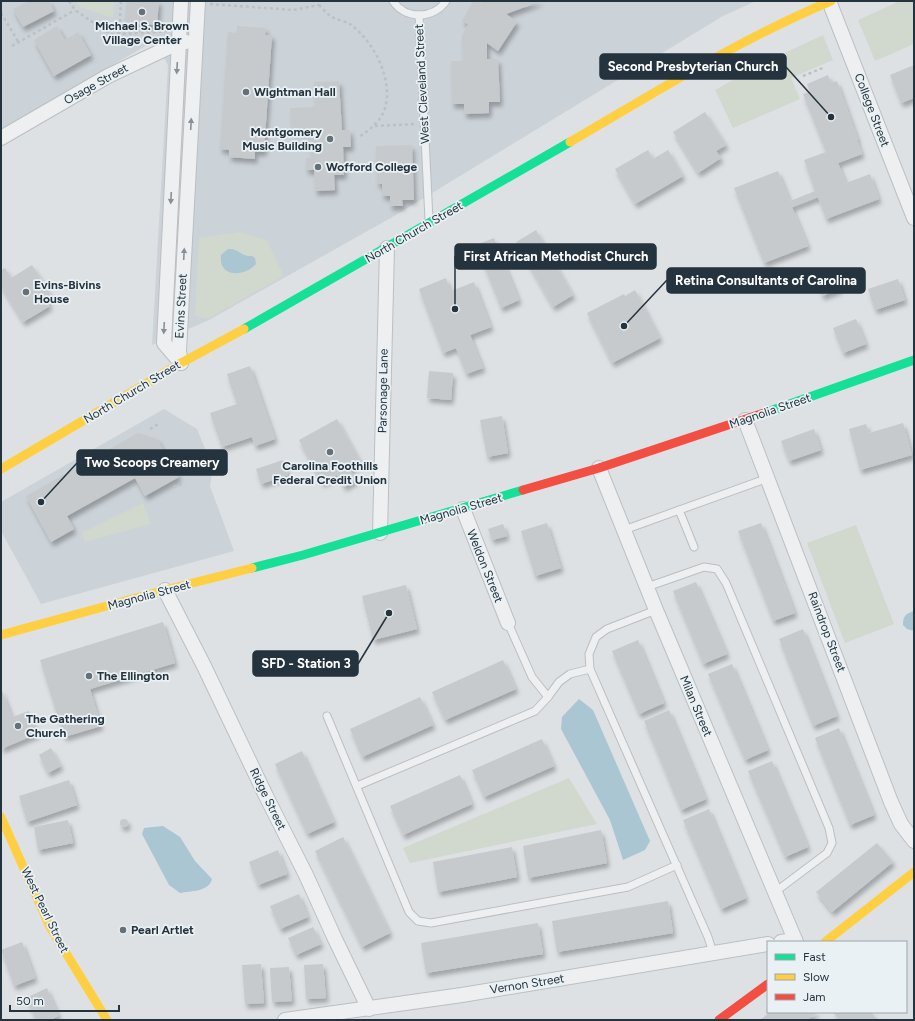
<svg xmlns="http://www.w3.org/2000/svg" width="915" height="1021" font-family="Figtree,sans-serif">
  <defs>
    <filter id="shadow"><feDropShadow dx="2.5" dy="4.5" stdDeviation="2" flood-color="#0004"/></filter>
  </defs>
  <rect width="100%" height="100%" fill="#dee1e4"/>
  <g fill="#cbd2d8">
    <path d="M1 1H756L723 16 396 215 209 320 152 345 168 65 154 41 1 130Z"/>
    <path d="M164 409 197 429 213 468 210 486 234 551 41 604 1 531V502Z"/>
  </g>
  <g fill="#d1d8cd">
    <path d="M76 1H114L113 18 80 7Z"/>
    <path d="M900 1H914V44L875 61 858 20Z"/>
    <path d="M823 35 833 60 791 78 800 99 733 128 715 90 761 64Z"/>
    <path d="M240 232 267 240 284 276 208 319 195 316 199 238Z"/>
    <path d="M143 503 151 524 85 542 81 533Z"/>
    <path d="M856 525 894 624 845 643 807 543Z"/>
    <path d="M569 778 597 824 410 863 403 848Z"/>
  </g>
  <g fill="#a9c6d2">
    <path d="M228 249C239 248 241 257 252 256L255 258 256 264C245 277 218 278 221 255Z"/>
    <path d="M914 611V631L907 629 903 625C903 615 906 614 914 611Z"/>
    <path d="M579 699 593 710 650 841 645 850 623 860 610 820 561 729 562 717Z"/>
    <path d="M163 826 180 837 195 861 212 879C209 892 190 891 180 893L169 885 142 834 144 828Z"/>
  </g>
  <g fill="#c6cacc" filter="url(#shadow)">
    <path d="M29 1H49L54 11 23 27 13 9Z"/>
    <path d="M127 1H159L157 25 125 23Z"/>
    <path d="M473 1H477L481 4 483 1H541L506 14 517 22 498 51 487 43V59H498L500 102H489V113L464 114V104H452L451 61H463L462 36 468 24 462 21Z"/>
    <path d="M57 26 65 40 78 32 91 55 54 76 34 40Z"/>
    <path d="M237 26 266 28 265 35H272L264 152 255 151V159L229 157V150L220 149 228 32 237 33Z"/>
    <path d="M914 65V98L901 103 890 75Z"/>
    <path d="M828 75 831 83 837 81 858 140H857L862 154 838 163 846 183 870 174 879 199 826 219 818 197 792 207 808 246 764 263 734 188 778 171 790 201 815 191 804 160 826 152 803 94 810 92 807 84Z"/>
    <path d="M339 81 342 130H350L351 147H343L344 175H334L335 190 315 191 314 170H306V158H311L309 131 292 132 290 108 315 107 314 82Z"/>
    <path d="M705 112 726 145 716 151 721 158 698 173 673 132Z"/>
    <path d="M412 145 414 200H402L403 206H390V196H382V184H377L376 146Z"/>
    <path d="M648 150 653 159 668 150 683 176 635 204 615 169Z"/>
    <path d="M536 230 573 295 553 307 516 242Z"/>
    <path d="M494 238 519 300 501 308 476 245Z"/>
    <path d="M32 265 52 297 47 300 50 306 23 322 1 286V270L5 268 11 278Z"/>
    <path d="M834 271 840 289 822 296 816 278Z"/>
    <path d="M446 278 451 291 474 282 491 327 470 335 483 368 466 374 456 348 443 353 419 289Z"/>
    <path d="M898 279 905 300 875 310 868 289Z"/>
    <path d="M635 290 660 338 612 363 587 313 624 294 625 296Z"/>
    <path d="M856 319 866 344 843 353 833 328Z"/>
    <path d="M250 366 275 439 255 446 252 437 222 447 210 413 237 404 227 374Z"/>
    <path d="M429 371 453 373 451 400 427 398Z"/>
    <path d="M502 416 508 453 487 457 480 420Z"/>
    <path d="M337 419 361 463 350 469 356 480 344 487 337 475 322 483 299 440Z"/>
    <path d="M903 423 912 455 860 470 849 429 866 424 869 433Z"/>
    <path d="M814 429 821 450 789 461 781 441Z"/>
    <path d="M138 433 157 439 179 477 145 496 135 478 67 516 74 529 51 542 26 496Z"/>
    <path d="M283 460 288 475 261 484 256 469Z"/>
    <path d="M547 523 561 568 535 576 521 531Z"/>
    <path d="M761 523 795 613 773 621 738 531Z"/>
    <path d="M503 524 507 536 492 540 488 529Z"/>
    <path d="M696 582 727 654 703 664 673 591Z"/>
    <path d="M406 585 417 629 373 640 362 596Z"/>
    <path d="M163 622 175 663 90 689 101 726 64 737 40 660Z"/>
    <path d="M803 629 837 716 813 726 779 639Z"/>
    <path d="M638 640 664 703 639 714 612 651Z"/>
    <path d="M503 660 516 689 445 720 432 692Z"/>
    <path d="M732 664 768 750 745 760 708 674Z"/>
    <path d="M1 688 12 717 29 711 37 734 1 749Z"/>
    <path d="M420 697 433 725 362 757 350 729Z"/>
    <path d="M669 710 706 799 681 810 644 721Z"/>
    <path d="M839 728 874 815 850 825 815 738Z"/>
    <path d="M542 739 554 766 484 797 472 770Z"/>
    <path d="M51 748 61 766 48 773 39 755Z"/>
    <path d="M302 751 334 822 307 834 275 764Z"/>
    <path d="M772 761 808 847 785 857 748 771Z"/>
    <path d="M460 775 472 804 403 835 390 806Z"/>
    <path d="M69 780 77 805 27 822 19 796Z"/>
    <path d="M709 809 746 898 721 909 683 820Z"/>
    <circle cx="124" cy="823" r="4"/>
    <path d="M68 820 73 843 38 850 34 827Z"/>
    <path d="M601 830 607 863 528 878 523 846Z"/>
    <path d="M343 837 390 933 362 947 315 851Z"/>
    <path d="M877 843 893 862 832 912 816 892Z"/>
    <path d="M512 847 517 877 438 892 433 862Z"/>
    <path d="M278 850 287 874 258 885 249 862Z"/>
    <path d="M299 894 308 917 280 929 270 906Z"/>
    <path d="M668 901 673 933 557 952 552 921Z"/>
    <path d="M538 923 543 954 426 973 421 943Z"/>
    <path d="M313 927 321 944 296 955 288 938Z"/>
    <path d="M22 942 35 978 14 986 1 950Z"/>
    <path d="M261 964 264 1003 245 1004 242 965Z"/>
    <path d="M323 964 326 998 306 999 304 965Z"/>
    <path d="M289 967 292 1001 272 1002 270 968Z"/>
    <path d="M47 988 59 1016 50 1020H36L26 998Z"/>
    <path d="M770 1012H818L807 1020H760Z"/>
    <path d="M833 1012H871L877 1020H839Z"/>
  </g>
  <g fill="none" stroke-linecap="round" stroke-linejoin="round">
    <g stroke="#bcbfc2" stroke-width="9">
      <g id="lane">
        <path d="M393 1C405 20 434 19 446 1"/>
        <path d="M419 15 429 220"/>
        <path d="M679 510 694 547"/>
        <path d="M624 530 768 478"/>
        <path d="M647 587 704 567 717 569 726 583 829 828 832 843 827 853 775 892"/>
        <path d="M656 610 607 629 596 637 589 654 590 669 708 937 713 953"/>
        <path d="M508 623 532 677 548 697"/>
        <path d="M327 716 409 912 418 921 431 923 628 887 677 865"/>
        <path d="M357 786 535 711 548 697 559 682 570 674 590 669"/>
      </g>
    </g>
    <g stroke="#bcbfc2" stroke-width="16">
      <g id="street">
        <path d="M829 1 914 218"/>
        <path d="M1 138 108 76 178 43 186 42"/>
        <path d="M181 363 164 343 181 1"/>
        <path d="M181 363 179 351 198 1"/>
        <path d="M745 420 891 802 901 824 914 841"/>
        <path d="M599 468 656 610 796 942"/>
        <path d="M463 509 508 623"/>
        <path d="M380 533 387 248"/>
        <path d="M165 590 204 666 266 796 306 875 335 939 369 1009"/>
        <path d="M781 942 795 940"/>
        <path d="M285 1020 462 995 768 944"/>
      </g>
    </g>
    <g stroke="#bdc1c4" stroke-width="2.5" stroke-dasharray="3 3" stroke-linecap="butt">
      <path d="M69 1 75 10 110 34 146 33 167 31"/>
      <path d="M210 4 293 10 319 5 321 1"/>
      <path d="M319 5C323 9 327 14 332 17 337 20 345 21 350 24 374 41 395 82 384 111 379 123 369 130 359 137"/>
      <path d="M1 13 19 43"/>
      <path d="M119 34 121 1"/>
      <path d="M12 46 75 10"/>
      <path d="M803 76 825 67"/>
      <path d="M375 126 416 124"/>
      <path d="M150 429 160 423"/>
      <path d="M173 487 184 483"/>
    </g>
    <use href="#lane" stroke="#edeff1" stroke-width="7"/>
    <use href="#street" stroke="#edeff1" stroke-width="14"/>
    <g stroke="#16e098" stroke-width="9">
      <path d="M244 329 570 142"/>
      <path d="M767 412 914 360"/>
      <path d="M252 568 303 555 523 490"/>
    </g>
    <g stroke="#ffcf43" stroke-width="9">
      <path d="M570 142C656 92 740 39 831 1"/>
      <path d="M1 469 181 363 244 329"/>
      <path d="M1 635 165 590 252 568"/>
      <path d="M1 817 50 927 107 1020"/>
      <path d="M825 942 914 872"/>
    </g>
    <g stroke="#f24e42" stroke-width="9">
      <path d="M523 490 599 468 767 412"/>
      <path d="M719 1020 768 984"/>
    </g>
  </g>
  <defs><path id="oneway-solid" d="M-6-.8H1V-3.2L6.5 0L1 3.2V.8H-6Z"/></defs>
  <g fill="#889198">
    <use href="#oneway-solid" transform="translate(177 68) rotate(93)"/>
    <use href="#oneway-solid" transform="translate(191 124) rotate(-87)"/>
    <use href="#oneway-solid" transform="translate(171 198) rotate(93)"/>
    <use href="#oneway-solid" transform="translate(184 254) rotate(-87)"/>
    <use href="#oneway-solid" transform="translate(164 328) rotate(93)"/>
  </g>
  <g fill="#657078" stroke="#eaf1f4" stroke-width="1.5">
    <circle cx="142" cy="12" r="4"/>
    <circle cx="246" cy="92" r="4"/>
    <circle cx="330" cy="139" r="4"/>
    <circle cx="318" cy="167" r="4"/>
    <circle cx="26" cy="292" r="4"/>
    <circle cx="330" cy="452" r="4"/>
    <circle cx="89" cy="676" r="4"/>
    <circle cx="18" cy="726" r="4"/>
    <circle cx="123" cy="930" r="4"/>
  </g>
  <g text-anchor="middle" stroke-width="3.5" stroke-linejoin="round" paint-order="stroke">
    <g font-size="12" font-weight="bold" fill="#24333e" stroke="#eaf1f4" text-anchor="start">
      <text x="142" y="30" text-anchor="middle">Michael S. Brown<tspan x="142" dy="14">Village Center</tspan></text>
      <text x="254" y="96">Wightman Hall</text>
      <text x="322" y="136" text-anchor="end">Montgomery<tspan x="322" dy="14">Music Building</tspan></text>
      <text x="326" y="171">Wofford College</text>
      <text x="34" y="289">Evins-Bivins<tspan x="34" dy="14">House</tspan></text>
      <text x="330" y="470" text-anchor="middle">Carolina Foothills<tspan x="330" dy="14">Federal Credit Union</tspan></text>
      <text x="97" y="680">The Ellington</text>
      <text x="26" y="723">The Gathering<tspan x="26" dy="14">Church</tspan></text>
      <text x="131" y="934">Pearl Artlet</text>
    </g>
    <g font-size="12" fill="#24333e" stroke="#eaf1f4">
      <text transform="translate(96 84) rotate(-29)" y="4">Osage Street</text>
      <text transform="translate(422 84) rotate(-93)" y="4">West Cleveland Street</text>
      <text transform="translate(872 110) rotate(69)" y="4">College Street</text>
      <text transform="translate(414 232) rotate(-30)" y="4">North Church Street</text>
      <text transform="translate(181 306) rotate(-87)" y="4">Evins Street</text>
      <text transform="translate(383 391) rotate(-89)" y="4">Parsonage Lane</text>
      <text transform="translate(132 392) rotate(-31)" y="4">North Church Street</text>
      <text transform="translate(770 411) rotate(-19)" y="4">Magnolia Street</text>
      <text transform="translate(461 509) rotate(-16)" y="4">Magnolia Street</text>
      <text transform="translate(485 566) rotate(68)" y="4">Weldon Street</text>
      <text transform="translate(149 595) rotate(-15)" y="4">Magnolia Street</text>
      <text transform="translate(827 632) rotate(69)" y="4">Raindrop Street</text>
      <text transform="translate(696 706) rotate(67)" y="4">Milan Street</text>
      <text transform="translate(268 799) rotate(64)" y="4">Ridge Street</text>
      <text transform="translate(45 910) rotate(64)" y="4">West Pearl Street</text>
      <text transform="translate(527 984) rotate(-9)" y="4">Vernon Street</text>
    </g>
  </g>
  <path fill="none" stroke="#24333e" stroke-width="1.5" d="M831 117L786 67M455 309L455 256M624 326L667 280M41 502L77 463M389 613L358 664"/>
  <g fill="#24333e" stroke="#eaf1f4" stroke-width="1.5">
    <circle cx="831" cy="117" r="4"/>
    <circle cx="455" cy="309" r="4"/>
    <circle cx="624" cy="326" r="4"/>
    <circle cx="41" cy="502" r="4"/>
    <circle cx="389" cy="613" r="4"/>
  </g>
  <g fill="#24333e" stroke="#24333e" stroke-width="1.5">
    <rect x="600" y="54" width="186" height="25" rx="4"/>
    <rect x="455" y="244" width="201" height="25" rx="4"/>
    <rect x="667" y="268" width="198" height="25" rx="4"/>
    <rect x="77" y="450" width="150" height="25" rx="4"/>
    <rect x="253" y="651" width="105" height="25" rx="4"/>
  </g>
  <g font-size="13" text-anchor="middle" font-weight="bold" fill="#fff">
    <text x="693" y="71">Second Presbyterian Church</text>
    <text x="556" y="261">First African Methodist Church</text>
    <text x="766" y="285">Retina Consultants of Carolina</text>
    <text x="152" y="467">Two Scoops Creamery</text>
    <text x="306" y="668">SFD - Station 3</text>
  </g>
  <rect width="915" height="1021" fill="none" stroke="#24333e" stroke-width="4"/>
  <rect x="767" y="941" width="140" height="72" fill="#eaf1f4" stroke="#9ba5ab"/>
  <rect x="775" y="954" width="20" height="6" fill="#16e098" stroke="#9ba5ab"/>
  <text x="803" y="961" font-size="12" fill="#24333e">Fast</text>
  <rect x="775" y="974" width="20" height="6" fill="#ffcf43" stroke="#9ba5ab"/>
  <text x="803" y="981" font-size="12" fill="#24333e">Slow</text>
  <rect x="775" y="994" width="20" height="6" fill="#f24e42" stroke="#9ba5ab"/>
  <text x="803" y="1001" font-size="12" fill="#24333e">Jam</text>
  <path d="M10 1005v6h109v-6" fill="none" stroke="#24333e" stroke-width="2"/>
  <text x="16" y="1005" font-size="12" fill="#24333e" stroke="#eaf1f4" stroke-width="3" paint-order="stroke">50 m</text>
</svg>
